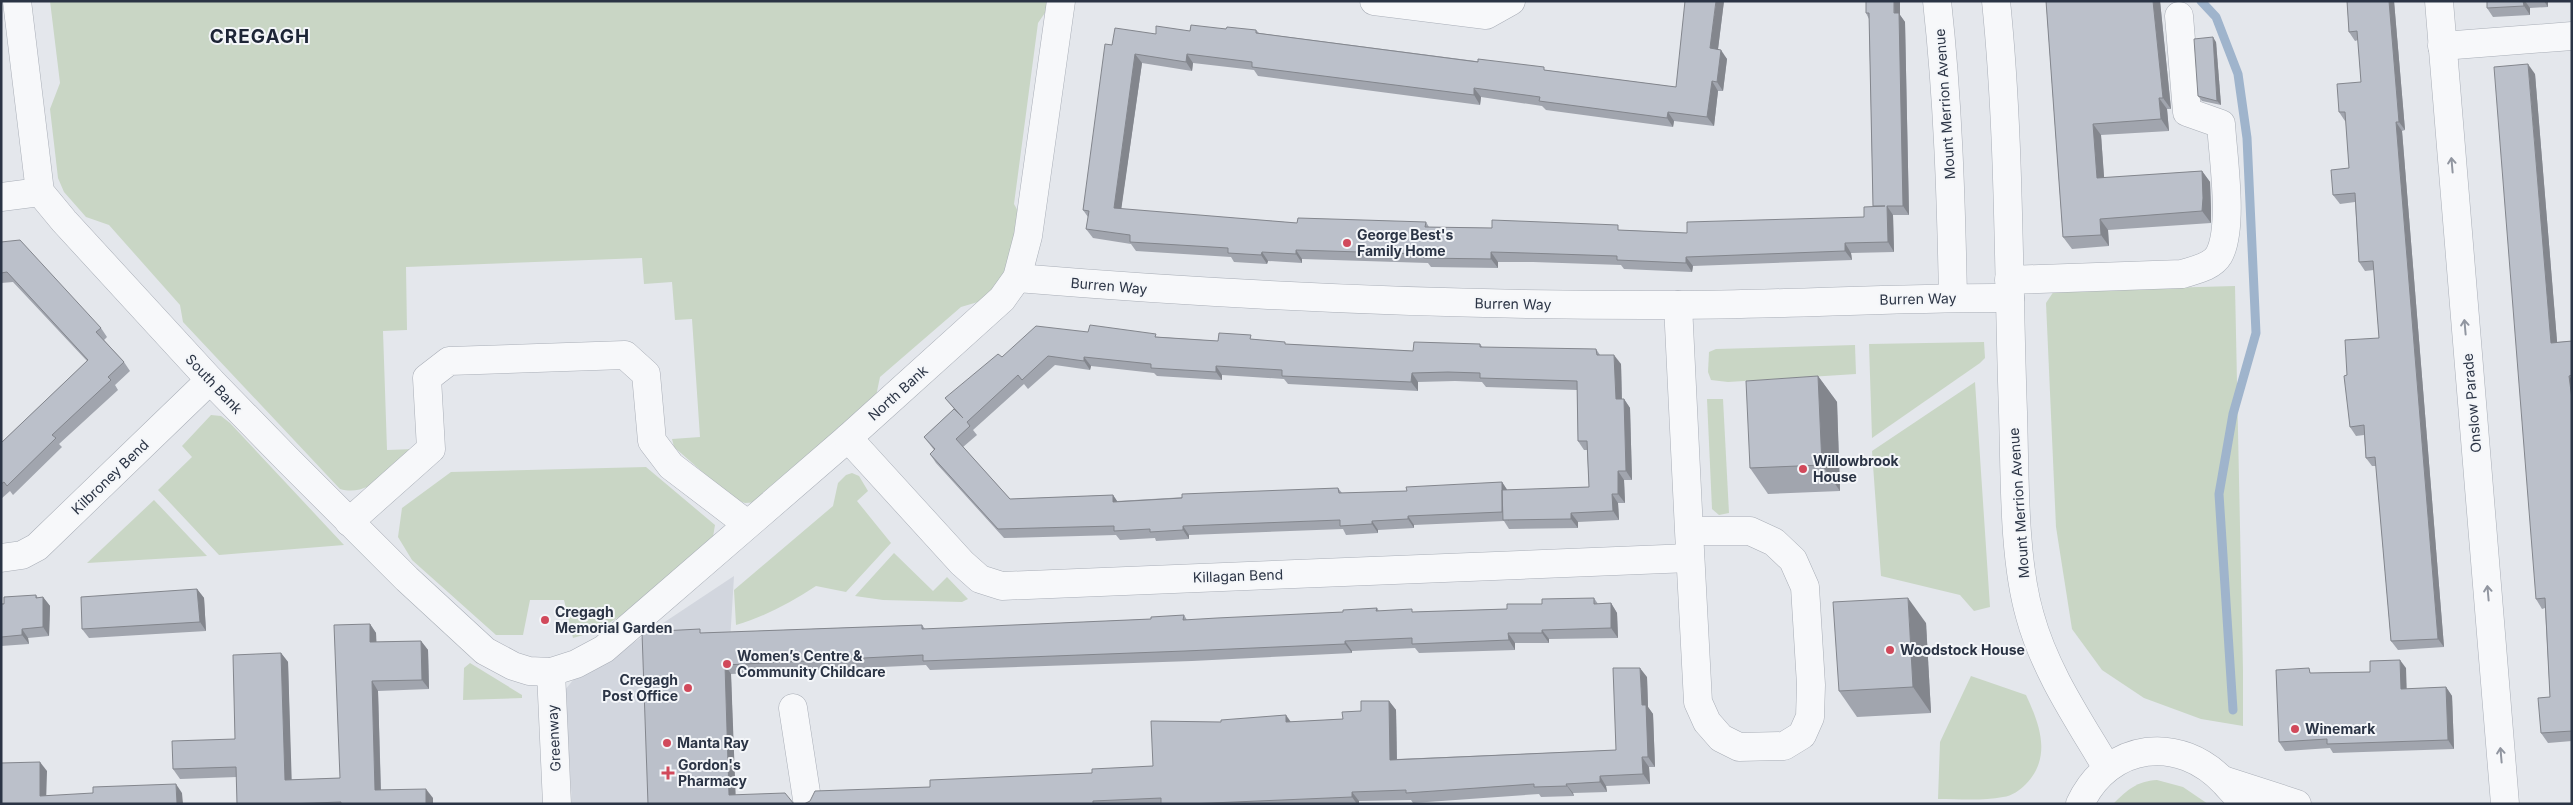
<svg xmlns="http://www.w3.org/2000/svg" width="2573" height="805" font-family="Inter,sans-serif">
  <rect width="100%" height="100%" fill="#e4e7ec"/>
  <path fill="#d2d6de" d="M734 576 730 642 734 804H572L565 690 578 674 609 659Z"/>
  <g fill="#c9d6c5">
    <path d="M50 1H1053L1038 23 1014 204 1025 224 1012 263 988 299 961 307 880 377 875 401 759 502 745 503 732 498 674 447 672 439 700 437 692 319 675 320 672 282 644 284 642 258 406 267 407 330 383 331 387 450 415 449C393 467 370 498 340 489L183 322 180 305 109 225 86 217 64 192 58 178 50 109 60 83Z"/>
    <path d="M2235 286 2243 671V726L2201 719 2144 698 2102 670 2072 629 2056 527 2046 303 2054 291Z"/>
    <path d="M1984 342 1985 358 1980 363 1872 438 1869 344Z"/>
    <path d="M1855 345 1856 374 1728 382 1711 380 1708 372 1709 352 1716 349Z"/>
    <path d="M1975 382 1990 607 1974 611 1960 595 1881 576 1872 451Z"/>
    <path d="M1707 399H1723L1729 513 1719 515 1712 509Z"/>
    <path d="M211 415 221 416 230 423 344 545 219 555 158 490 192 457 182 446Z"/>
    <path d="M646 467 715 525 712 543C672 575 623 625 573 638L564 600H530L523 635H496L412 560 398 537 402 508 451 472Z"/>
    <path d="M852 473 859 476 868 491 857 501 891 543 846 592 816 586C790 603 766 616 736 625L734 590 833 506 838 483 846 475Z"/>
    <path d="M154 500 207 556 87 563Z"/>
    <path d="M894 553 933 591 947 577 968 599 962 602 883 600 855 596Z"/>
    <path d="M470 663 522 695V698L463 700 464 668Z"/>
    <path d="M1971 676 2026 695C2040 725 2052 757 2026 784 2020 790 2012 796 2003 797 1983 801 1959 799 1938 799L1940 742Z"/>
    <path d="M2157 780 2183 787 2208 804H2113C2127 790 2137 781 2157 780Z"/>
  </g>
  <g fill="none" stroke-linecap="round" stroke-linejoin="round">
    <path stroke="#9fb4cc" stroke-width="9" d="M2201 1 2216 17 2238 74 2247 138 2256 333 2233 414 2219 494 2233 710"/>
    <g stroke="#a9aeb7" stroke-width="29">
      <g id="minor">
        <path d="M17 1 40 192 64 221 210 380 288 460 407 579 485 651 513 666 529 671 551 672 576 664 604 649 848 438 1002 299 1017 278 1028 236 1061 1"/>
        <path d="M1374 1 1486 15 1511 1"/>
        <path d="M1937 1C1948 100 1951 198 1953 297"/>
        <path d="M1996 1C2010 137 2008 275 2013 412 2015 474 2013 557 2030 616 2045 671 2078 719 2107 768"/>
        <path d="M2439 1 2505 804"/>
        <path d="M2442 46 2572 36"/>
        <path d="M1 197 40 192"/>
        <path d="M1017 278C1236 296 1456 306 1675 305 1787 305 1898 297 2010 298"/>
        <path d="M2009 280 2182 274C2195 270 2212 267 2219 255 2234 227 2223 157 2221 124L2187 112 2179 16"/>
        <path d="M1678 305 1689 531 1698 702 1707 722 1721 738 1739 747 1784 746 1802 735 1810 717 1811 685 1805 587 1793 560 1774 542 1750 531H1689"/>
        <path d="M848 438 962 563 980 579 1002 586 1690 558"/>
        <path d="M349 522 431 449 427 378 449 361 625 355 646 374 652 441 671 466 747 524"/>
        <path d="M1 558 22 555 37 547 210 380"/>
        <path d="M551 672 557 804"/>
        <path d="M793 708 807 799"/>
        <path d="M2223 780 2297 804"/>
        <path d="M2080 804C2109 742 2180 734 2225 783 2231 790 2238 796 2243 804"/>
      </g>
    </g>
    <use href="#minor" stroke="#f7f8fa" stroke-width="28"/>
  </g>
  <g fill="#a1a5ae" fill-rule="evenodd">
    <path d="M1724 1 1718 49 1727 59 1723 91H1718L1714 126 1674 121 1673 127 1546 110 1542 106 1481 97 1480 105 1258 76 1254 70 1193 63 1192 71 1142 63 1121 209 1297 223 1426 222 1429 227 1622 230 1687 233 1864 217 1873 206 1869 19 1866 13V1H1900V15L1905 22 1909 215H1893L1894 252 1851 253 1852 260 1693 266 1692 272 1624 269 1621 265 1533 262H1498V268L1431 267 1428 263 1302 259V263L1268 261 1267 264 1234 262 1231 257 1136 251 1131 244 1093 238 1086 229 1088 217 1083 210 1112 45 1156 34 1226 29 1256 30 1259 33 1676 87Z"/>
    <path d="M2046 1H2160L2171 109H2167L2169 131 2101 135 2104 178 2202 171 2210 182 2211 210V223L2108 230 2109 246 2072 249 2063 237Z"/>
    <path d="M2347 1H2394L2405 130 2402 131 2444 647 2398 650 2391 641 2376 466H2372L2366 458 2364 435 2356 436 2350 427 2347 375 2379 338 2374 270 2365 271 2359 262 2355 202 2340 204 2333 195 2349 168 2346 121H2345L2339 112 2361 82 2358 40 2355 41 2349 32Z"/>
    <path d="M2487 1H2548V7L2530 8V15L2493 17 2487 8Z"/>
    <path d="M2216 42 2221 105 2202 101 2198 96Z"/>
    <path d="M2535 74 2557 342 2572 341V741L2548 743 2541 733 2550 697 2545 608 2542 609 2536 599Z"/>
    <path d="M1 242 101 328 107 337 104 340 124 362 130 371 115 385 118 390 59 444 62 447 13 495 10 491 1 499V443L87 361 13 282 1 283Z"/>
    <path d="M1088 332 1218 341 1253 339 1286 344 1413 351 1480 344 1483 348 1596 349 1600 355 1621 364 1622 399H1624L1630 408 1632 480H1624L1625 503H1618L1619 520 1578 522V528L1509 529 1504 521 1414 525V528L1378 530V533L1346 535 1343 529 1189 535V539L1156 541 1155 538 1120 540 1116 535 1004 538 936 463 930 454 934 450 924 437 954 409 945 398 1002 357ZM1055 365 1090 370 1091 366 1154 373 1157 376 1222 380V375L1284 379 1288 384 1418 391V382L1455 381 1482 382 1486 387 1577 390 1578 441 1584 450H1587L1589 487 1507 490 1502 482 1407 491 1342 493 1338 488 1117 501 1113 495 1010 499 963 447 977 435 973 430 1024 384 1028 389Z"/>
    <path d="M1818 376 1837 402 1840 491 1768 494 1750 468Z"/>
    <path d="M197 589 204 598 206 631 89 638 82 629Z"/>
    <path d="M36 595 38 598 43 597 50 606 49 636 28 638 29 644 1 646V604Z"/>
    <path d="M1594 598 1598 604 1611 603 1617 613 1618 638 1549 639V643H1515V650L1419 653 1415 648 1352 651V653L1192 661 930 670 926 665 731 674 735 795 794 804H648L702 633 922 625 925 629 1151 619 1184 615 1187 620 1343 612 1377 608 1379 611 1413 612 1507 609 1542 604Z"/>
    <path d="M1926 623 1931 713 1857 717 1839 691Z"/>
    <path d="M370 624 376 633V642L421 641 428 650 429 689 378 691 381 790 433 798V804H237V777L180 779 173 769 235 739 281 653 288 662 291 780 340 778Z"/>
    <path d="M2406 668V689L2446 687 2452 696 2454 749 2333 753 2330 748 2285 751 2279 742 2313 673 2370 672Z"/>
    <path d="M1647 677 1648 707 1653 714 1655 767H1649L1650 784 1606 786 1607 792 1573 793 1574 796 1541 797 1539 794 1413 803 1411 800 1359 801V804H804L930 787 1092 773 1153 766 1221 722H1290L1343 719 1361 711 1389 701 1396 710 1397 759 1616 750Z"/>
  </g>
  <g fill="#83868d">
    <path d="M1716 1H1724L1717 57 1710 48Z"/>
    <path d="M1894 1H1900V15L1905 22 1909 215 1903 206Z"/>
    <path d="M2153 1H2160L2171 109 2163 98Z"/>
    <path d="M2389 1H2394L2405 130 2399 122Z"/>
    <path d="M2523 1H2525L2530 8V15L2524 6Z"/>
    <path d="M2544 1H2548V7Z"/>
    <path d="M2213 37 2216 42 2221 105 2217 101Z"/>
    <path d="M1721 50 1727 59 1723 91 1717 82Z"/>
    <path d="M1135 54 1142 63 1120 218 1114 208Z"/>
    <path d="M1187 54 1193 63 1192 71 1186 62Z"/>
    <path d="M2528 64 2535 74 2558 353 2551 343Z"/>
    <path d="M1712 81 1718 91 1714 126 1707 117Z"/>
    <path d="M1474 88 1481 97 1480 105 1474 95Z"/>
    <path d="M2159 98 2167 109 2169 131 2161 119Z"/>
    <path d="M1668 112 1674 121 1673 127 1667 118Z"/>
    <path d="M2396 122 2402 131 2444 647 2438 639Z"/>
    <path d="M2093 124 2101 135 2105 190 2097 178Z"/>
    <path d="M2202 171 2210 182 2211 210V223L2202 211Z"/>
    <path d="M1887 206 1893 215 1894 252 1888 242Z"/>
    <path d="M2100 219 2108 230 2109 246 2101 235Z"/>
    <path d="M1845 243 1851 253 1852 260 1845 251Z"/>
    <path d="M1296 250 1302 259V263L1296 254Z"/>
    <path d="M1262 252 1268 261 1267 264 1261 255Z"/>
    <path d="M1491 252 1498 262V268L1491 259Z"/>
    <path d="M1686 257 1693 266 1692 272 1686 263Z"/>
    <path d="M1614 355 1621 364 1622 408 1616 399Z"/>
    <path d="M1084 357 1091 366 1090 370 1084 361Z"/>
    <path d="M1216 366 1222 375V380L1216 372Z"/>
    <path d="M1412 373 1418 382V391L1411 382Z"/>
    <path d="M1818 376 1837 402 1840 491 1822 465Z"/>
    <path d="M2569 376 2572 379V399Z"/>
    <path d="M1624 399 1630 408 1632 480 1626 471Z"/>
    <path d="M1618 471 1624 480 1625 503 1618 494Z"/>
    <path d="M1502 482 1508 491 1509 521 1502 512Z"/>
    <path d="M1612 494 1618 503 1619 520 1613 511Z"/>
    <path d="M1113 495 1119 504 1113 502Z"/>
    <path d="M1571 513 1578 522V528L1571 519Z"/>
    <path d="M1408 516 1414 525V528L1408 519Z"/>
    <path d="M1372 521 1378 530V533L1372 524Z"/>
    <path d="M1183 526 1189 535V539L1183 530Z"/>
    <path d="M197 589 204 598 206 631 200 622Z"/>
    <path d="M43 597 50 606 49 636 43 627Z"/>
    <path d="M1908 598 1926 623 1931 713 1913 687Z"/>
    <path d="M1611 603 1617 613 1618 638 1611 628Z"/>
    <path d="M370 624 376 633 377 651 370 642Z"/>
    <path d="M22 629 28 638 29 644 22 635Z"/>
    <path d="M1542 630 1549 639V643L1542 633Z"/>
    <path d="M1508 633 1515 643V650L1509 640Z"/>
    <path d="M421 641 428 650 429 689 422 680Z"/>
    <path d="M1345 641 1352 651V653L1345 644Z"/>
    <path d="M281 653 288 662 292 789 285 780Z"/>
    <path d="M2400 660 2406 668 2407 698 2401 689Z"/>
    <path d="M725 665 731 674 736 804 729 795Z"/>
    <path d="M1640 668 1647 677 1648 707 1653 714 1655 767 1648 757 1642 705Z"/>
    <path d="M372 681 378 691 381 799 375 790Z"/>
    <path d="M2446 687 2452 696 2454 749 2448 740Z"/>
    <path d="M1389 701 1396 710 1397 769 1390 760Z"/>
    <path d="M1286 715 1293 725 1286 722Z"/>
    <path d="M1642 757 1649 767 1650 784 1643 774Z"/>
    <path d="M40 762 47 771 46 804 40 796Z"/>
    <path d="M1600 776 1606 786 1607 792 1600 782Z"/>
    <path d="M176 784 182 793 183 804H177Z"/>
    <path d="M1566 784 1573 793 1574 796 1567 786Z"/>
    <path d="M426 789 433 798V804H426Z"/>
    <path d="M1352 792 1359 801V804H1357L1352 797Z"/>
  </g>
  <g fill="#bbc0ca" stroke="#83868d">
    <path d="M1685 1H1716L1710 48 1721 50 1717 82 1712 81 1707 117 1668 112 1667 118 1539 101 1540 97 1474 88V95L1252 67V62L1187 54 1186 62 1135 54 1114 208 1297 223 1298 218 1331 219 1426 222 1425 227 1492 228V220L1618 225V230L1687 233V222L1864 217V207L1885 206H1873L1869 13H1866V1H1894V13H1899L1903 206H1887L1888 242 1845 243V251L1686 257V263L1617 260V256L1526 253 1491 252V259L1424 258 1425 254 1296 250V254L1262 252 1261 255 1228 253V248L1130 242V235L1086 229 1089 211 1083 210 1105 44 1112 45 1115 28 1156 34V26L1190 31 1191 25 1226 29 1227 27 1256 30V33L1478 62V59L1544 67V70L1676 87Z"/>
    <path d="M2046 1H2153L2163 98H2159L2161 119 2093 124 2097 178 2202 171 2203 198 2202 211 2100 219 2101 235 2063 237Z"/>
    <path d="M2347 1H2389L2399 122H2396L2438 639 2391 641 2375 457 2366 458 2364 425 2350 427 2344 376 2347 375 2345 340 2379 338 2373 261 2359 262 2355 193 2333 195 2331 170 2349 168 2345 112H2339L2337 84 2361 82 2357 31 2349 32Z"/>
    <path d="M2487 1H2523L2524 6 2487 8Z"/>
    <path d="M2213 37 2217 101 2198 96 2194 39Z"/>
    <path d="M2528 64 2551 343 2572 341V375L2569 376 2572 399V731L2541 733 2538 698 2550 697 2545 598 2536 599 2494 67Z"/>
    <path d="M20 240 101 328 96 332 124 362 108 377 111 380 52 435 56 438 7 486 4 482 1 484V443L88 360 7 272 1 273V242Z"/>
    <path d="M1090 325 1156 334 1155 337 1218 341 1219 333 1251 335 1250 339 1285 342V344L1413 351 1414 342 1480 344V347L1596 349 1597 355H1614L1616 399H1624L1626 471H1618V494H1612L1613 511 1571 513V519L1503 520 1502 490 1589 487 1587 441H1578L1577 381 1480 378V373L1448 372 1412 373 1411 382 1282 376V370L1216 366V372L1151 368V364L1084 357V361L1048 356 1022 380 1018 375 967 422 970 426 956 439 1010 499 1113 495V502L1182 498V494L1338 488 1339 493 1407 491 1406 487 1502 482V512L1408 516V519L1372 521V524L1340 526V520L1183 526V530L1150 532V529L1114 531V526L998 529 930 454 935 449 924 437 954 409 963 418 945 398 998 354 1002 357 1036 326 1088 332Z"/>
    <path d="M1818 376 1822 465 1750 468 1746 381Z"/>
    <path d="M197 589 200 622 82 629 81 597Z"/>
    <path d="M36 595V598L43 597V627L22 629V635L1 637V604H4V597Z"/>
    <path d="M1594 598V604L1611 603V628L1542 630V633H1508L1509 640 1412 644V638L1345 641V644L1185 651 923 661V655L725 665 729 795 785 793 794 804H795H648L642 632 700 629V633L922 625V629L1151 619V617L1184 615 1183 620 1217 618 1343 612V610L1377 608 1376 611 1412 609V612L1507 609V604H1542V599Z"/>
    <path d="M1908 598 1913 687 1839 691 1833 602Z"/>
    <path d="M370 624V642L421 641 422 680 372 681 375 790 426 789V804H341V802L287 804H237L236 767 173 769 172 741 235 739 233 655 281 653 285 780 340 778 334 625Z"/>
    <path d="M2400 660 2401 689 2446 687 2448 740 2327 744V739L2279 742 2276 670 2309 668 2310 673 2370 672V661Z"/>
    <path d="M1613 668H1640L1642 705H1646L1648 757H1642L1643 774 1600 776V782L1566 784 1567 786 1534 787V784L1406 793V790L1352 792V797L1188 804H1161V798L1093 801V804H804L810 801 815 791 930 787V780L1092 773V769L1153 766 1151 721 1221 722V720L1286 715V722L1343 719 1342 712 1361 711V701H1389L1390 760 1616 750Z"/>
    <path d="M40 762V796L93 793V787L176 784 177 804H1V763Z"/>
  </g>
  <defs><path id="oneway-shaft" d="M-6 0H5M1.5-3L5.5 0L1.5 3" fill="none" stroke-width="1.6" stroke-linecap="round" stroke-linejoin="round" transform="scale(1.25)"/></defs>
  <g stroke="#9196a0">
    <use href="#oneway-shaft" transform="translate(2452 165) rotate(-95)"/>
    <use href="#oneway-shaft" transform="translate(2465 327) rotate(-95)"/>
    <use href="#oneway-shaft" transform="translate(2488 593) rotate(-95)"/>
    <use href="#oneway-shaft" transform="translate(2501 755) rotate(-95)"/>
  </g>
  <g fill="#d1495b" stroke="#f4f6f9" stroke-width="2">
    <circle cx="1347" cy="243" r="5"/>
    <circle cx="1803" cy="469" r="5"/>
    <circle cx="545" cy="620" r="5"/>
    <circle cx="1890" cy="650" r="5"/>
    <circle cx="727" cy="664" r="5"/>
    <circle cx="688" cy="688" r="5"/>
    <circle cx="2295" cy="729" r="5"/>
    <circle cx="667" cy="743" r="5"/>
    <path d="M665.5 765.5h5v5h5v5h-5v5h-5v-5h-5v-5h5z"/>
  </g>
  <g text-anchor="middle" stroke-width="4" stroke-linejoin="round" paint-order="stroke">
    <g font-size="14" fill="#2b3445" stroke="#f4f6f9">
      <text transform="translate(1945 104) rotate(-94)" y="5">Mount Merrion Avenue</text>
      <text transform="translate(1109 286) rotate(5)" y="5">Burren Way</text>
      <text transform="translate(1918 299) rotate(-1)" y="5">Burren Way</text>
      <text transform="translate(1513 304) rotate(1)" y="5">Burren Way</text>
      <text transform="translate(214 384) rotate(47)" y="5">South Bank</text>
      <text transform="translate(898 393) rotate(-42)" y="5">North Bank</text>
      <text transform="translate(2472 403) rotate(-95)" y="5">Onslow Parade</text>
      <text transform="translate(110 477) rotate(-44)" y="5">Kilbroney Bend</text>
      <text transform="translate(2019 503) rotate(-94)" y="5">Mount Merrion Avenue</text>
      <text transform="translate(1238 576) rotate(-2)" y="5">Killagan Bend</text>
      <text transform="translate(554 738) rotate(-93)" y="5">Greenway</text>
    </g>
    <g font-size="14" font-weight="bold" fill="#2b3445" stroke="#f4f6f9" text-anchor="start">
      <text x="1357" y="240">George Best's<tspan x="1357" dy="16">Family Home</tspan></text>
      <text x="1813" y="466">Willowbrook<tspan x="1813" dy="16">House</tspan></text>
      <text x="555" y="617">Cregagh<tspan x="555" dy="16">Memorial Garden</tspan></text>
      <text x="1900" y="655">Woodstock House</text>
      <text x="737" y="661">Women’s Centre &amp;<tspan x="737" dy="16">Community Childcare</tspan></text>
      <text x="678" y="685" text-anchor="end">Cregagh<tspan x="678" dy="16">Post Office</tspan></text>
      <text x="2305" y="734">Winemark</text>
      <text x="677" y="748">Manta Ray</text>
      <text x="678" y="770">Gordon's<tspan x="678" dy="16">Pharmacy</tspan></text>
    </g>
    <g font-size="19" font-weight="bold" letter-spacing="1" fill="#1d2536" stroke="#f4f6f9">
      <text x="260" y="43">CREGAGH</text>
    </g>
  </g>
  <rect width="2573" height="805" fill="none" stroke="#2b3445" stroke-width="5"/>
</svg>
